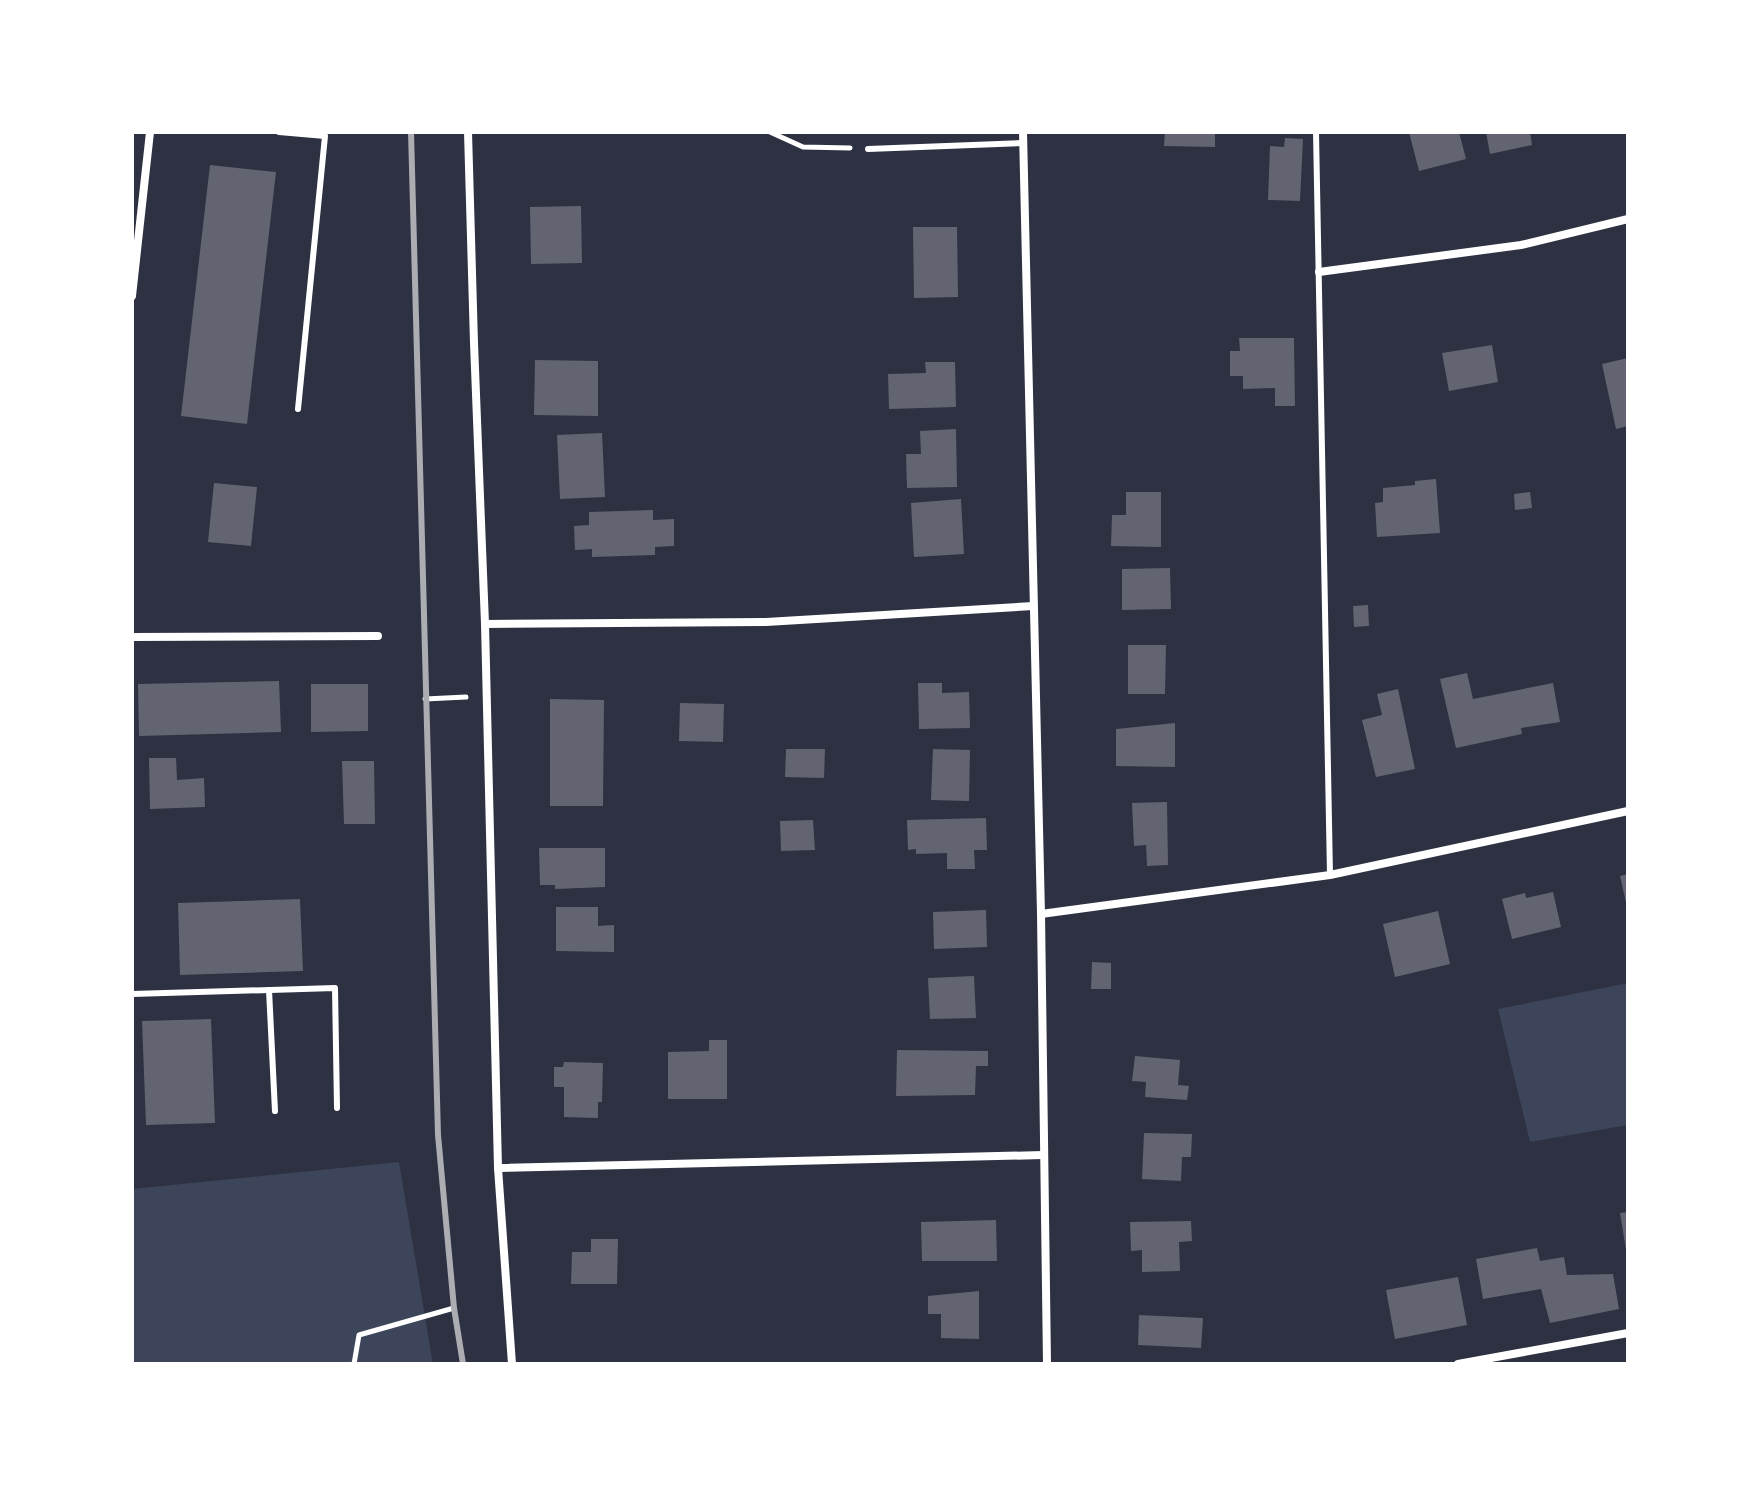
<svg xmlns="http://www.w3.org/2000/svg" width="1760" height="1496" font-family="'Roboto Condensed',sans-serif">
  <rect width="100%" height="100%" fill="#2d3142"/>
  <g fill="#3c4559">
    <path d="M1628 983V1125L1530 1142 1498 1009Z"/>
    <path d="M399 1162 433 1364H132V1189Z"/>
  </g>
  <g fill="#626471">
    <path d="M1165 132H1215V147L1164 146Z"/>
    <path d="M1409 132H1459L1466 159 1419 171Z"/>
    <path d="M1486 132H1530L1532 145 1490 154Z"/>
    <path d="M1285 138 1303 139 1300 201 1268 200 1270 146 1284 147Z"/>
    <path d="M210 165 276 172 247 424 181 416Z"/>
    <path d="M581 206 582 263 531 264 530 207Z"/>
    <path d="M913 227H957L958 297 914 298Z"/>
    <path d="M1239 338H1294L1295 406H1275V388L1243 389V376H1230V351H1240Z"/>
    <path d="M1492 345 1498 382 1449 391 1442 353Z"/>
    <path d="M1628 358V426L1616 429 1602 364Z"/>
    <path d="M535 360 598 361V416L534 415Z"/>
    <path d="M925 362H955L956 407 889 409 888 374 926 373Z"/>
    <path d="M956 429 957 487 907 488 906 454H921L920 431Z"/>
    <path d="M602 433 605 497 560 499 557 435Z"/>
    <path d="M1436 479 1440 533 1377 537 1375 503 1383 502V488L1415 485V481Z"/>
    <path d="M214 483 257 487 251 546 208 542Z"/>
    <path d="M1126 492H1161V547L1111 546 1112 515H1126Z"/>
    <path d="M1530 492 1532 508 1515 510 1514 494Z"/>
    <path d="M961 499 964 554 914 557 911 503Z"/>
    <path d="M653 510V520L674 519V546L655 547V555L592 557V549L575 550 574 526 589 525V512Z"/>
    <path d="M1170 568 1171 609 1122 610V569Z"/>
    <path d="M1368 605 1369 626 1354 627 1353 606Z"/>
    <path d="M1128 645H1166L1165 694H1128Z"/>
    <path d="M1467 673 1473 699 1553 683 1560 722 1521 728 1522 734 1456 748 1440 679Z"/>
    <path d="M279 681 281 732 139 736 138 684Z"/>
    <path d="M918 683H942V693L969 692 970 728 919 729Z"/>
    <path d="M311 684H368V731L311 732Z"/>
    <path d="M1398 689 1415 769 1376 777 1362 720 1382 715 1377 694Z"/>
    <path d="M550 699 604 700 603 806H550Z"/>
    <path d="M680 703 724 704 723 742 679 741Z"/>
    <path d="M1175 723V767L1116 766V729Z"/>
    <path d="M786 749H825L824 778 785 777Z"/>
    <path d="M933 749 970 750 969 801 931 800Z"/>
    <path d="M149 758H176L177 780 204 778 205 807 150 809Z"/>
    <path d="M342 761H374L375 824H344Z"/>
    <path d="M1167 802 1168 865 1147 866 1146 845 1134 846 1132 803Z"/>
    <path d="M986 818 987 850H974L975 869H947V853L916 854V849L908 850 907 820Z"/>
    <path d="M813 820 815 850 781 851 780 821Z"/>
    <path d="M539 848H605V887L555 889V885H540Z"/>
    <path d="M1628 874V907H1627L1620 876Z"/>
    <path d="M1553 892 1561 927 1512 939 1502 899 1525 893 1526 898Z"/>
    <path d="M300 899 303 971 180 975 178 903Z"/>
    <path d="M556 907H598V926L614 925V952L556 951Z"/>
    <path d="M986 910 987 947 934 949 933 912Z"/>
    <path d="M1438 911 1450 964 1395 977 1383 924Z"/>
    <path d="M1092 962 1111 963V989H1091Z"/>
    <path d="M974 976 976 1018 930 1019 928 978Z"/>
    <path d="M211 1019 215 1123 146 1125 142 1021Z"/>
    <path d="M709 1040H727V1099H668V1052L709 1051Z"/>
    <path d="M897 1050 988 1051V1066H976L975 1095 896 1096Z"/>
    <path d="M1135 1056 1180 1060 1178 1085 1189 1086 1187 1100 1145 1097 1146 1082 1132 1081Z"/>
    <path d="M564 1062 603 1063 602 1102H598V1118L564 1117V1087H554V1067H563Z"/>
    <path d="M1144 1133 1192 1134 1191 1157H1182L1181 1181 1142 1179Z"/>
    <path d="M1628 1212V1250H1626L1620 1213Z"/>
    <path d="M996 1220 997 1261H922L921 1222Z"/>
    <path d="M1191 1221 1192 1241 1179 1242 1180 1271 1142 1272V1250L1131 1251 1130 1222Z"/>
    <path d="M591 1239H618L617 1284H571L572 1252H591Z"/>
    <path d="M1537 1248 1540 1261 1564 1257 1567 1275 1613 1274 1619 1309 1550 1323 1541 1289 1483 1299 1476 1259Z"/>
    <path d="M1458 1277 1467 1325 1395 1339 1386 1290Z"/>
    <path d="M979 1291V1339L941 1338V1314H928V1296Z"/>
    <path d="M1139 1315 1203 1318 1201 1348 1138 1345Z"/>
  </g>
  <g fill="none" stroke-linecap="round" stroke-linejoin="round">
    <g stroke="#fff" stroke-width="5">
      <path d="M770 132 803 147 850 148"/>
      <path d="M425 699 466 697"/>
      <path d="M354 1364 359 1335 454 1308"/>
    </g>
    <g stroke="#fff" stroke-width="6">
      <path d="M279 132 325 136 298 409"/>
      <path d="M1316 132 1330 875"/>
      <path d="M868 149 1023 143"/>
      <path d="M269 990 275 1111"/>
      <path d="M132 994 335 988 337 1108"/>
    </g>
    <g stroke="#fff" stroke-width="8">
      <path d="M468 132 474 343 485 624 498 1168 512 1364"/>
      <path d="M1023 132 1041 914 1047 1364"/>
      <path d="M1319 272 1521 245 1628 219"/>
      <path d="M132 296 150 132"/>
      <path d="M485 624 766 622 1033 606"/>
      <path d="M132 637 378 636"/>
      <path d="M1041 914 1330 875 1628 811"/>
      <path d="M498 1168 1043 1155"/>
      <path d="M1458 1364 1628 1333"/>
    </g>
    <path stroke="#abadb3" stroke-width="6" d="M411 132 438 1135 454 1308 463 1364"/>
  </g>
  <rect width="1760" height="1496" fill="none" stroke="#ffffff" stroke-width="268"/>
</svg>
